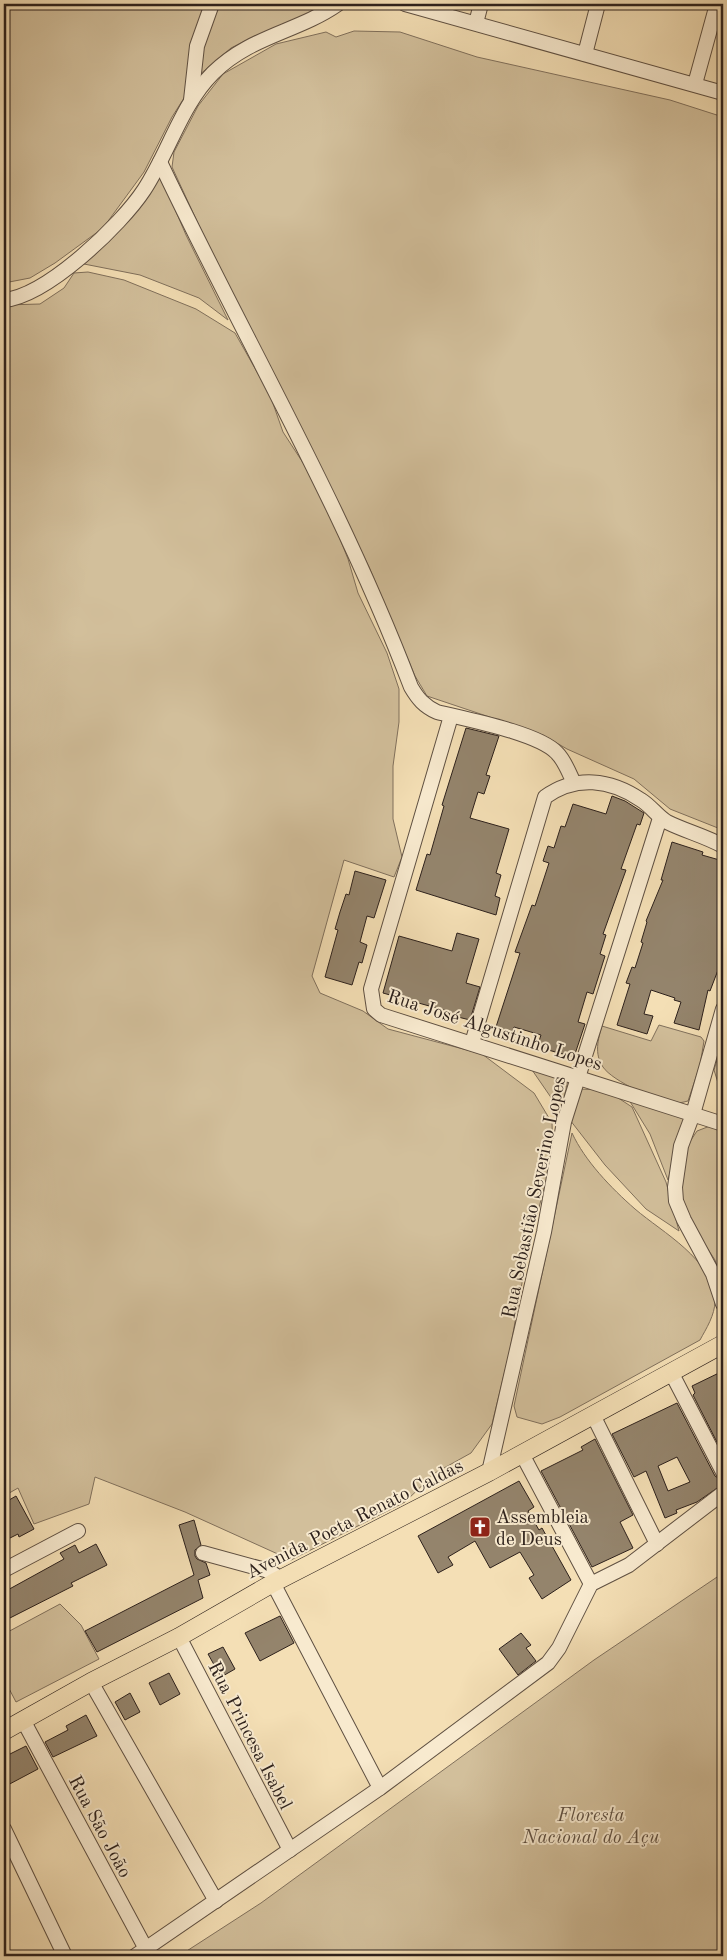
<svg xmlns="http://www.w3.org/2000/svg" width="727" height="1960" font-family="'Old Standard TT',serif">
  <rect width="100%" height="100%" fill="#f4dfb5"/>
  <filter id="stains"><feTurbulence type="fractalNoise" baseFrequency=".004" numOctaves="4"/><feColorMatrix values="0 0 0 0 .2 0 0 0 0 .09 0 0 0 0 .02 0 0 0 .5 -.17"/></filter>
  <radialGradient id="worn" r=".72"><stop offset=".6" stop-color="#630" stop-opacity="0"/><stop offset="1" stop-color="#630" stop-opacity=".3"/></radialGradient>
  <g fill="#d2bf9b" stroke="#80705c">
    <path d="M4 4H309L317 13 255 36 231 48 198 76 172 117 144 172 103 228 55 263 30 278 4 283Z"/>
    <path d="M354 31 400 32 477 57 670 100 723 117V830L670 809 634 779 567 749 543 735 427 696 415 676 369 567 230 293 172 167 174 152 198 106 223 74 276 44 326 32 336 37Z"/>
    <path d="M159 172 186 235 228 320 199 298 140 275 84 264 115 234Z"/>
    <path d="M88 272 124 280 196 309 235 333 270 395 283 432 320 489 348 559 358 593 387 653 399 689V722L393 766V819L402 857 394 877 344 860 312 976 320 993 363 1011 388 1029 482 1054 534 1093 552 1123 553 1156 529 1244 510 1350 492 1424 471 1453 435 1473 405 1502 291 1560 185 1512 95 1477 89 1504 34 1524 18 1488 4 1496V305L40 304 64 288 74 273Z"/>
    <path d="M659 1025 701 1037 704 1041 700 1065 688 1101C684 1102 680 1103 676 1103 660 1103 612 1081 603 1067 594 1054 598 1039 602 1026L651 1041Z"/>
    <path d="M723 1040V1099L714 1070Z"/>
    <path d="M530 1067 568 1080 561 1112Z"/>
    <path d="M578 1089 606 1090 632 1107 666 1182 679 1231 646 1209 605 1165 570 1120Z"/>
    <path d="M629 1100 685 1115 668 1180 650 1134Z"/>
    <path d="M710 1126 723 1132V1285L715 1260 692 1225 680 1196 687 1146 697 1131Z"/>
    <path d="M572 1133C585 1161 611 1188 635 1209 663 1233 713 1259 715 1301 715 1315 706 1329 700 1340L560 1417 542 1424 517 1417 514 1406Z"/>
    <path d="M723 1573V1956H179L261 1903 594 1660Z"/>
    <path d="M60 1604 81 1625 99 1659 16 1702 4 1679V1634Z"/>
  </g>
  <g fill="#94846c" stroke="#2d211c" fill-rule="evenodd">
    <path d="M466 728 499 736 486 775 490 776 484 794 478 792 470 818 509 829 496 873 501 875 495 896 500 898 496 915 416 890 427 854 430 855 444 806 442 805Z"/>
    <path d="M612 796 625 801 644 813 640 825 637 824 621 869 626 870 603 934 606 935 600 954 605 956 593 994 587 992 578 1022 585 1024 574 1057 537 1047 541 1035 514 1027 511 1035 495 1030 520 953 515 952 532 905 535 906 549 863 543 861 548 846 554 848 561 826 565 827 573 804 606 814Z"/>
    <path d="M672 842 703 852 702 855 723 861V940L720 951 723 952V957L710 991 708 990 699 1030 674 1023 681 1002 674 1000 675 998 651 990 644 1014 653 1016 647 1034 617 1025 630 984 626 983 632 967 635 968 643 943 641 942 647 922 646 921 663 880H661Z"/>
    <path d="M355 871 386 880 374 918 367 916 360 942 367 945 362 963 359 962 352 985 325 977 338 930 335 929 340 912 346 894 349 895Z"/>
    <path d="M457 933 479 939 466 983 480 987 470 1020 446 1014 447 1011 383 993 399 936 452 951Z"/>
    <path d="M723 1371V1454L693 1395 695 1393 692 1386Z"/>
    <path d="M677 1403 715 1476 723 1481V1484L697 1502 676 1510 677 1513 665 1518 646 1471 634 1477 612 1434ZM677 1457 690 1482 668 1491 658 1466Z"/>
    <path d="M595 1439 633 1515 620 1522 633 1548 592 1567 541 1471 583 1450 581 1447Z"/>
    <path d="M519 1481 534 1507 528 1511 539 1530 542 1528 571 1580 542 1599 529 1578 534 1575 520 1552 490 1568 475 1541 448 1557 453 1565 438 1573 418 1536Z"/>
    <path d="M16 1496 34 1529 19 1537 18 1534 4 1541V1503Z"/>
    <path d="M194 1520 201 1545 195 1550V1556L197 1559 206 1563 210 1575 198 1580 203 1598 97 1652 85 1631 194 1575 179 1525Z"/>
    <path d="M96 1544 107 1565 71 1583 73 1586 4 1621V1592L64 1559 60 1553 75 1545 79 1553Z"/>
    <path d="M280 1616 294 1643 260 1661 245 1633Z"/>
    <path d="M521 1633 531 1645 526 1648 536 1661 518 1675 499 1649Z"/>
    <path d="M223 1647 235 1669 221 1677 208 1654Z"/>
    <path d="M169 1673 180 1694 160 1705 149 1683Z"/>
    <path d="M130 1693 140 1712 125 1720 115 1702Z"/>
    <path d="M86 1715 97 1736 53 1757 45 1742 68 1730 66 1726Z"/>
    <path d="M26 1746 38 1769 4 1787V1757Z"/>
  </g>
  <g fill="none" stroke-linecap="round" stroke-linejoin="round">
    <g stroke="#5f5042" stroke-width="16">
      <g id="minor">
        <path d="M405 4 723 93"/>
        <path d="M476 23 481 4"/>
        <path d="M585 54 598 4"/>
        <path d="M695 84 717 4"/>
        <path d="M191 100 197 46 212 4"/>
        <path d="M160 162C243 337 342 505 411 687 418 699 424 706 437 712 465 719 539 733 557 753 565 761 569 773 574 783"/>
        <path d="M4 300C47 296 121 225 144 190 169 152 181 105 213 73 250 36 298 32 338 4"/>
        <path d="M451 716 371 989 374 1009 381 1015 723 1124"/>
        <path d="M723 1009 693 1114 681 1146 675 1187 676 1201 684 1220 713 1274 723 1304"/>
        <path d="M472 1043 545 797C576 775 610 779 641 800 651 806 657 816 667 822 685 831 705 836 723 846"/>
        <path d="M671 1372 723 1472"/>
        <path d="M593 1415 657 1544"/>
        <path d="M522 1454 591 1584"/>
        <path d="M489 1472 544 1232 564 1122 660 818"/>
        <path d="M203 1553 269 1571 281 1579"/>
        <path d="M4 1570 78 1531"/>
        <path d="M273 1583 380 1788"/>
        <path d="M179 1637 290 1850"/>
        <path d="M91 1682 216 1901"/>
        <path d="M23 1720 146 1949"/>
        <path d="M4 1829 65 1956"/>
        <path d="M135 1956 380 1788 548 1663 559 1648 591 1584 629 1565 723 1493"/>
      </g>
    </g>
    <g stroke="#2d211c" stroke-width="19">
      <path id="major" d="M4 1731 91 1682 179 1637 273 1583 489 1472 723 1344"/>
    </g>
    <use href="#minor" stroke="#f8eacf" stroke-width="14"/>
    <use href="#major" stroke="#f4dfb5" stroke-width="18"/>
  </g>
  <defs>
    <g id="church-square" transform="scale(1.125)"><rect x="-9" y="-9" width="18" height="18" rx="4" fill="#8f2418" stroke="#f8eacf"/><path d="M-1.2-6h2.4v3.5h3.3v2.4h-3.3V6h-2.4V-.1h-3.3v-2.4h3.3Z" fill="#fff"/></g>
  </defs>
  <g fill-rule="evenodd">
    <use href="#church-square" x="480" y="1527"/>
  </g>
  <g text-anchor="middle" stroke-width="4" stroke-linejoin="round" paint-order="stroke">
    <g font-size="19" fill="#2d211c" stroke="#f8eacf">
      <text transform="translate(495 1029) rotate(18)" y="7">Rua José Algustinho Lopes</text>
      <text transform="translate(533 1197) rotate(-78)" y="7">Rua Sebastião Severino Lopes</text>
      <text transform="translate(354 1518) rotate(-27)" y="7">Avenida Poeta Renato Caldas</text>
      <text transform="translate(251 1735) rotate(63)" y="7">Rua Princesa Isabel</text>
      <text transform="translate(101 1826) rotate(62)" y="7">Rua São João</text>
    </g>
    <g font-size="19" fill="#2d211c" stroke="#f8eacf" text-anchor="start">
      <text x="496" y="1523">Assembleia<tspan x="496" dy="22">de Deus</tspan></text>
    </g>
    <g font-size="19" font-style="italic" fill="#5f5042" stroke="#f8eacf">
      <text x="591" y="1821">Floresta<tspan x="591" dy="22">Nacional do Açu</tspan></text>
    </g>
  </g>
  <rect width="727" height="1960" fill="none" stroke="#f4dfb5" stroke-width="20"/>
  <rect x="5" y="5" width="717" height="1950" fill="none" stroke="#2d211c" stroke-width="2.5"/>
  <rect x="10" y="10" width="707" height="1940" fill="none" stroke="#2d211c"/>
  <rect width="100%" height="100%" filter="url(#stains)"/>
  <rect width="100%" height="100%" fill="url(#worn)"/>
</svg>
